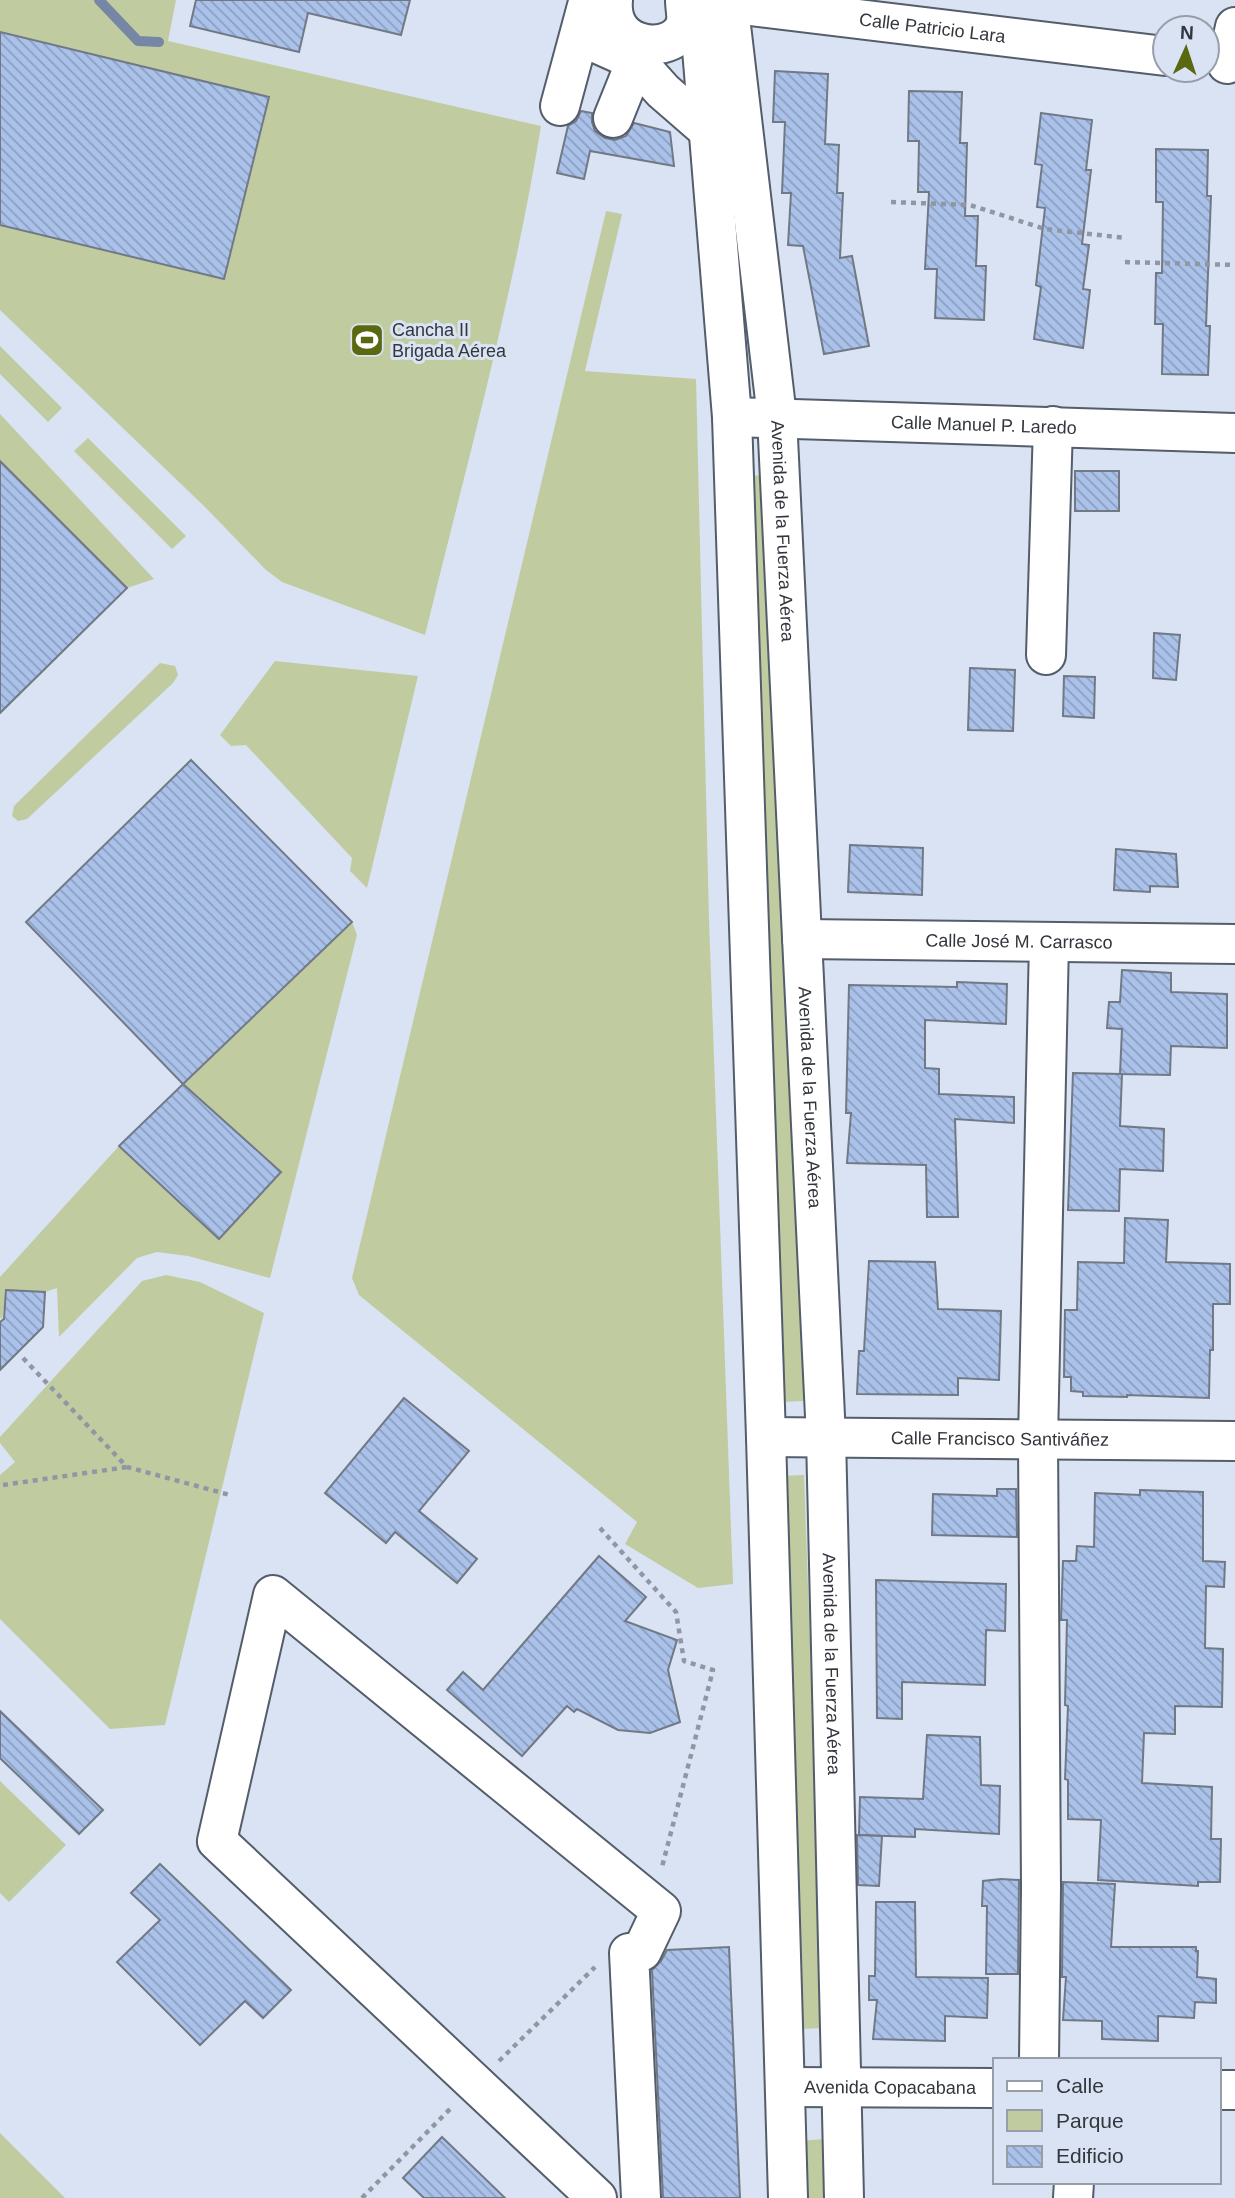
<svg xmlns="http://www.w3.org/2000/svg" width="1235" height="2198" font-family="Arial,sans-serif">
  <defs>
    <pattern id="building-back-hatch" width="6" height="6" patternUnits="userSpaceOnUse" patternTransform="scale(1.75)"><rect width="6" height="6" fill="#aac2ea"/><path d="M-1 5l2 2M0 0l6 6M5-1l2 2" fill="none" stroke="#8b9ebf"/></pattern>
  </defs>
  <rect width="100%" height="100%" fill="#d9e3f3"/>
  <g fill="#c1cba0">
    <path d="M0 0H176L168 41 541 126C513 298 466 466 425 635L282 582 266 570 205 507 0 310Z"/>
    <path d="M606 211 622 214 585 371 696 379 709 920 733 1584 698 1588 625 1544 637 1522 359 1295 352 1278Z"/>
    <path d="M0 346 62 408 48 422 0 374Z"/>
    <path d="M0 414 154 579 127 588 0 461Z"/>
    <path d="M88 438 186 536 172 549 74 451Z"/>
    <path d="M766 475 804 1401 781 1402 748 476Z"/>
    <path d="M275 661 418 676 367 888 350 871 352 858 246 745 231 746 220 735Z"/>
    <path d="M160 663 175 666 178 675 173 683 27 819 18 821 12 816 14 806Z"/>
    <path d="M352 922 357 935 270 1278 188 1256 157 1252 137 1258 59 1337 57 1288 45 1292 7 1290 2 1320 0 1317V1277L119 1146 218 1239 281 1172 183 1084Z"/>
    <path d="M166 1275 200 1282 264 1313 165 1725 110 1729 0 1619V1475L15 1462 0 1443V1437L142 1281Z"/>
    <path d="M804 1475 824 2028 800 2029 781 1476Z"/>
    <path d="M0 1781 66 1845 9 1902 0 1893Z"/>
    <path d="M0 2133 65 2198H0Z"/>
    <path d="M824 2139 826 2198H802L800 2141Z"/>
  </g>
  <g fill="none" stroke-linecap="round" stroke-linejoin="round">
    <path stroke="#7687a5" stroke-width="10" d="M99 0 138 41 159 42"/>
  </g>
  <g fill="url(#building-back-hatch)" stroke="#717987" stroke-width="2">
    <path d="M196 0H410L401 35 308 13 299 52 190 26Z"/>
    <path d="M0 32 269 97 224 279 0 225Z"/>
    <path d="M775 71 828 74 825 144 839 145 837 193H843L840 258 852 256 869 346 824 354 803 246 788 245 791 193H782L785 122H773Z"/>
    <path d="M909 91 962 92 960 143H967L965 216H978L976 266H986L984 320 935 318 937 269H925L929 192H918L919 141H908Z"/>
    <path d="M581 111 592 113V122L595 131 605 138 615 140 626 136 634 123 670 132 674 166 590 151 584 179 557 173 568 126 576 121Z"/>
    <path d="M1041 113 1092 120 1086 170H1091L1082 244 1089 245 1083 289 1090 290 1083 348 1034 339 1041 287 1036 285 1045 208 1037 207 1042 165 1035 164Z"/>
    <path d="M1156 149 1208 150 1207 196H1211L1206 326H1210L1208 375 1162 374 1163 324H1155L1156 273H1162L1163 202H1156Z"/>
    <path d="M0 461 127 588 0 713Z"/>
    <rect x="1075" y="471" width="44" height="40"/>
    <path d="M1154 633 1180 635 1176 680 1153 678Z"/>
    <path d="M970 668 1015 670 1013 731 968 730Z"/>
    <path d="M1064 676 1095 677 1094 718 1063 716Z"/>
    <path d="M191 760 352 922 183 1084 26 922Z"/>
    <path d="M850 845 923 848 922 895 848 892Z"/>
    <path d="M1116 849 1176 854 1178 887 1150 886V892L1114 890Z"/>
    <path d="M1122 970 1171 973V992L1227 994V1048L1171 1046 1170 1075 1120 1074 1122 1029 1107 1028 1109 1002H1120Z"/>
    <path d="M957 982 1007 984 1006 1024 925 1020V1068L939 1069V1094L1014 1097V1123L955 1119 958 1217H927L926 1165 847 1163 851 1113H846L849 985 957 987Z"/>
    <path d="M1073 1073 1122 1074 1120 1126 1164 1129 1163 1171 1120 1169 1119 1211 1068 1210Z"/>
    <path d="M183 1084 281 1172 219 1239 119 1146Z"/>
    <path d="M1125 1218 1168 1220 1166 1262 1230 1264V1304H1213V1350H1210L1209 1398 1127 1395V1397L1083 1396V1392L1071 1391V1377H1064L1065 1310H1077L1078 1262 1124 1263Z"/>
    <path d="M869 1261 935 1262 938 1309 1001 1311 999 1380 958 1378V1395L857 1394 859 1351H864Z"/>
    <path d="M6 1290 45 1292 43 1327 0 1370V1322L4 1319Z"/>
    <path d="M404 1398 469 1451 419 1511 477 1559 457 1583 395 1532 386 1543 325 1493Z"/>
    <path d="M997 1489H1016L1017 1537 932 1535 933 1494 997 1496Z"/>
    <path d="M1140 1490 1203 1492V1561L1225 1562 1224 1587 1206 1586 1205 1648 1223 1649 1222 1707 1175 1706V1734L1144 1733 1142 1783 1212 1787 1211 1839H1221L1220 1882H1198V1886L1098 1880 1101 1820 1068 1819V1780L1065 1779 1068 1706 1065 1705 1067 1620H1061L1063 1561H1076L1077 1546 1094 1547 1095 1493 1140 1495Z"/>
    <path d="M599 1556 646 1597 625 1621 677 1640 668 1670 680 1722 650 1733 618 1730 577 1709 574 1712 567 1706 522 1756 447 1690 463 1672 483 1690Z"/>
    <path d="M876 1580 1006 1584 1005 1631 986 1630 985 1685 902 1682V1719L877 1718Z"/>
    <path d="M0 1711 103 1810 79 1834 0 1758Z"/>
    <path d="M927 1735 980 1737 981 1785 1000 1786 999 1834 915 1829V1837L859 1835 860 1797 923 1799Z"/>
    <path d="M857 1835 882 1836 879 1886 858 1885Z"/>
    <path d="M160 1864 291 1990 263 2018 245 2001 200 2045 117 1962 160 1920 131 1893Z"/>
    <path d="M1001 1879 1019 1880 1018 1974H986L987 1906H982L983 1881Z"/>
    <path d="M1063 1882 1115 1884 1111 1947H1196V1951H1198L1197 1977 1216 1979V2003L1195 2002 1194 2018 1158 2016V2041L1102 2039V2021L1063 2020 1066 1977H1062Z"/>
    <path d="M876 1902H915L916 1977 988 1978 987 2018 945 2016V2041L873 2039 877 2000H869V1976H875Z"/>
    <path d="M729 1947 740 2198H663L652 1970 661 1961 667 1950Z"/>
    <path d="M442 2137 505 2198H424L403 2178Z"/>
  </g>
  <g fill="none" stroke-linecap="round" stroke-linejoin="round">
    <g stroke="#545d6a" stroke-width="42">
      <g id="minor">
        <path d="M613 0C608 52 678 57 686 22 687 16 685 7 685 0"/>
        <path id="s1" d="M700 0 1165 56"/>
        <path d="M586 11 591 31 598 44 636 61 663 91 709 131"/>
        <path d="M1227 64 1235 27"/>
        <path d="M560 106 587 6"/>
        <path d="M613 118 636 61"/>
        <path id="s2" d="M732 417 1235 433"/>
        <path d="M1046 655 1053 426"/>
        <path id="s3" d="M802 939 1235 944"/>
        <path id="s4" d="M766 1437 1235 1441"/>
        <path d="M1039 2060 1041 1888 1038 1439 1049 942"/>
        <path d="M597 2198 217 1841 273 1595 661 1911 642 1951 629 1953 641 2198"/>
        <path d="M1073 2198 1074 2182"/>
      </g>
    </g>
    <g stroke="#545d6a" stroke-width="42">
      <g id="major">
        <path id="s5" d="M785 2087 995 2088"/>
        <path d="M1219 2090H1235"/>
      </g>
    </g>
    <g stroke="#545d6a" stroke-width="42">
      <g id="highway">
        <path d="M698 0 732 417 766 1437 788 2198"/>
        <path id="s6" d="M728 0 777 417 826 1437 844 2198"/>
      </g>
    </g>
    <g stroke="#9097a3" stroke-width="4.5" stroke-dasharray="5 5" stroke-linecap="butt">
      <path d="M891 202 970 205 1045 229 1126 238"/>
      <path d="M1125 262 1235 265"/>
      <path d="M23 1358 127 1467 230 1495"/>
      <path d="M3 1485 127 1467"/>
      <path d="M600 1528 676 1612 684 1661 713 1670 662 1867"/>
      <path d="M499 2061 595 1967"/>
      <path d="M362 2198 450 2109"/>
    </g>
    <use href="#minor" stroke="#fff" stroke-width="38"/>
    <use href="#major" stroke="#fff" stroke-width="38"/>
    <use href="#highway" stroke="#fff" stroke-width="38"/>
  </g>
  <defs>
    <g id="stadium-square" transform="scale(1.75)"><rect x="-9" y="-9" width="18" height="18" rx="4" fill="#5a680f" stroke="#d9e3f3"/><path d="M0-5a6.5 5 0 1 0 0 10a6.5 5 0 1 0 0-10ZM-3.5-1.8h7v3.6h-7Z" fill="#fff"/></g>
  </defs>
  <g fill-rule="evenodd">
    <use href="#stadium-square" x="367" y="340"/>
  </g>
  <g text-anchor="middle" stroke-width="6" stroke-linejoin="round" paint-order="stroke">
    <g font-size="18" fill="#33373d" stroke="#d9e3f3">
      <text dy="6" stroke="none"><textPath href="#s1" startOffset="234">Calle Patricio Lara</textPath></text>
      <text dy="6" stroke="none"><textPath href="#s2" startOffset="252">Calle Manuel P. Laredo</textPath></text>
      <text dy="6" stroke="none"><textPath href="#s6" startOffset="534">Avenida de la Fuerza Aérea</textPath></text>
      <text dy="6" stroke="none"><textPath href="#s3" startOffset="217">Calle José M. Carrasco</textPath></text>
      <text dy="6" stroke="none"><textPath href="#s6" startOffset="1101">Avenida de la Fuerza Aérea</textPath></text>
      <text dy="6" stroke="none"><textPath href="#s4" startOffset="234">Calle Francisco Santiváñez</textPath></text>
      <text dy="6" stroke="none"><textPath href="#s6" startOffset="1668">Avenida de la Fuerza Aérea</textPath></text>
      <text dy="6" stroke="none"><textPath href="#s5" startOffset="105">Avenida Copacabana</textPath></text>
    </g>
    <g font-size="18" fill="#33373d" stroke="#d9e3f3" text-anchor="start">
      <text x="392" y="336">Cancha II<tspan x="392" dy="21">Brigada Aérea</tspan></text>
    </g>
  </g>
  <rect x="993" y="2058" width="228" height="126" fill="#d9e3f3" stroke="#979eaa" stroke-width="2"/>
  <rect x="1007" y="2081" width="35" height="10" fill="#ffffff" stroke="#979eaa" stroke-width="2"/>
  <text x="1056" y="2093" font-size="21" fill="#33373d">Calle</text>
  <rect x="1007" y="2110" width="35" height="21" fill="#c1cba0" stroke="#979eaa" stroke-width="2"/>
  <text x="1056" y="2128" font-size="21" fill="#33373d">Parque</text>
  <rect x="1007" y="2146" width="35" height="21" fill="url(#building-back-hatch)" stroke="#979eaa" stroke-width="2"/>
  <text x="1056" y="2163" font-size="21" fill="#33373d">Edificio</text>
  <g transform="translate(1186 49) rotate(3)"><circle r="33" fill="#d9e3f3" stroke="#979eaa" stroke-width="2"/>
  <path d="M0-5L12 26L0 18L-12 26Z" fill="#5a680f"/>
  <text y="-10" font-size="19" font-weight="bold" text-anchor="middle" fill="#33373d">N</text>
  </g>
</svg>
